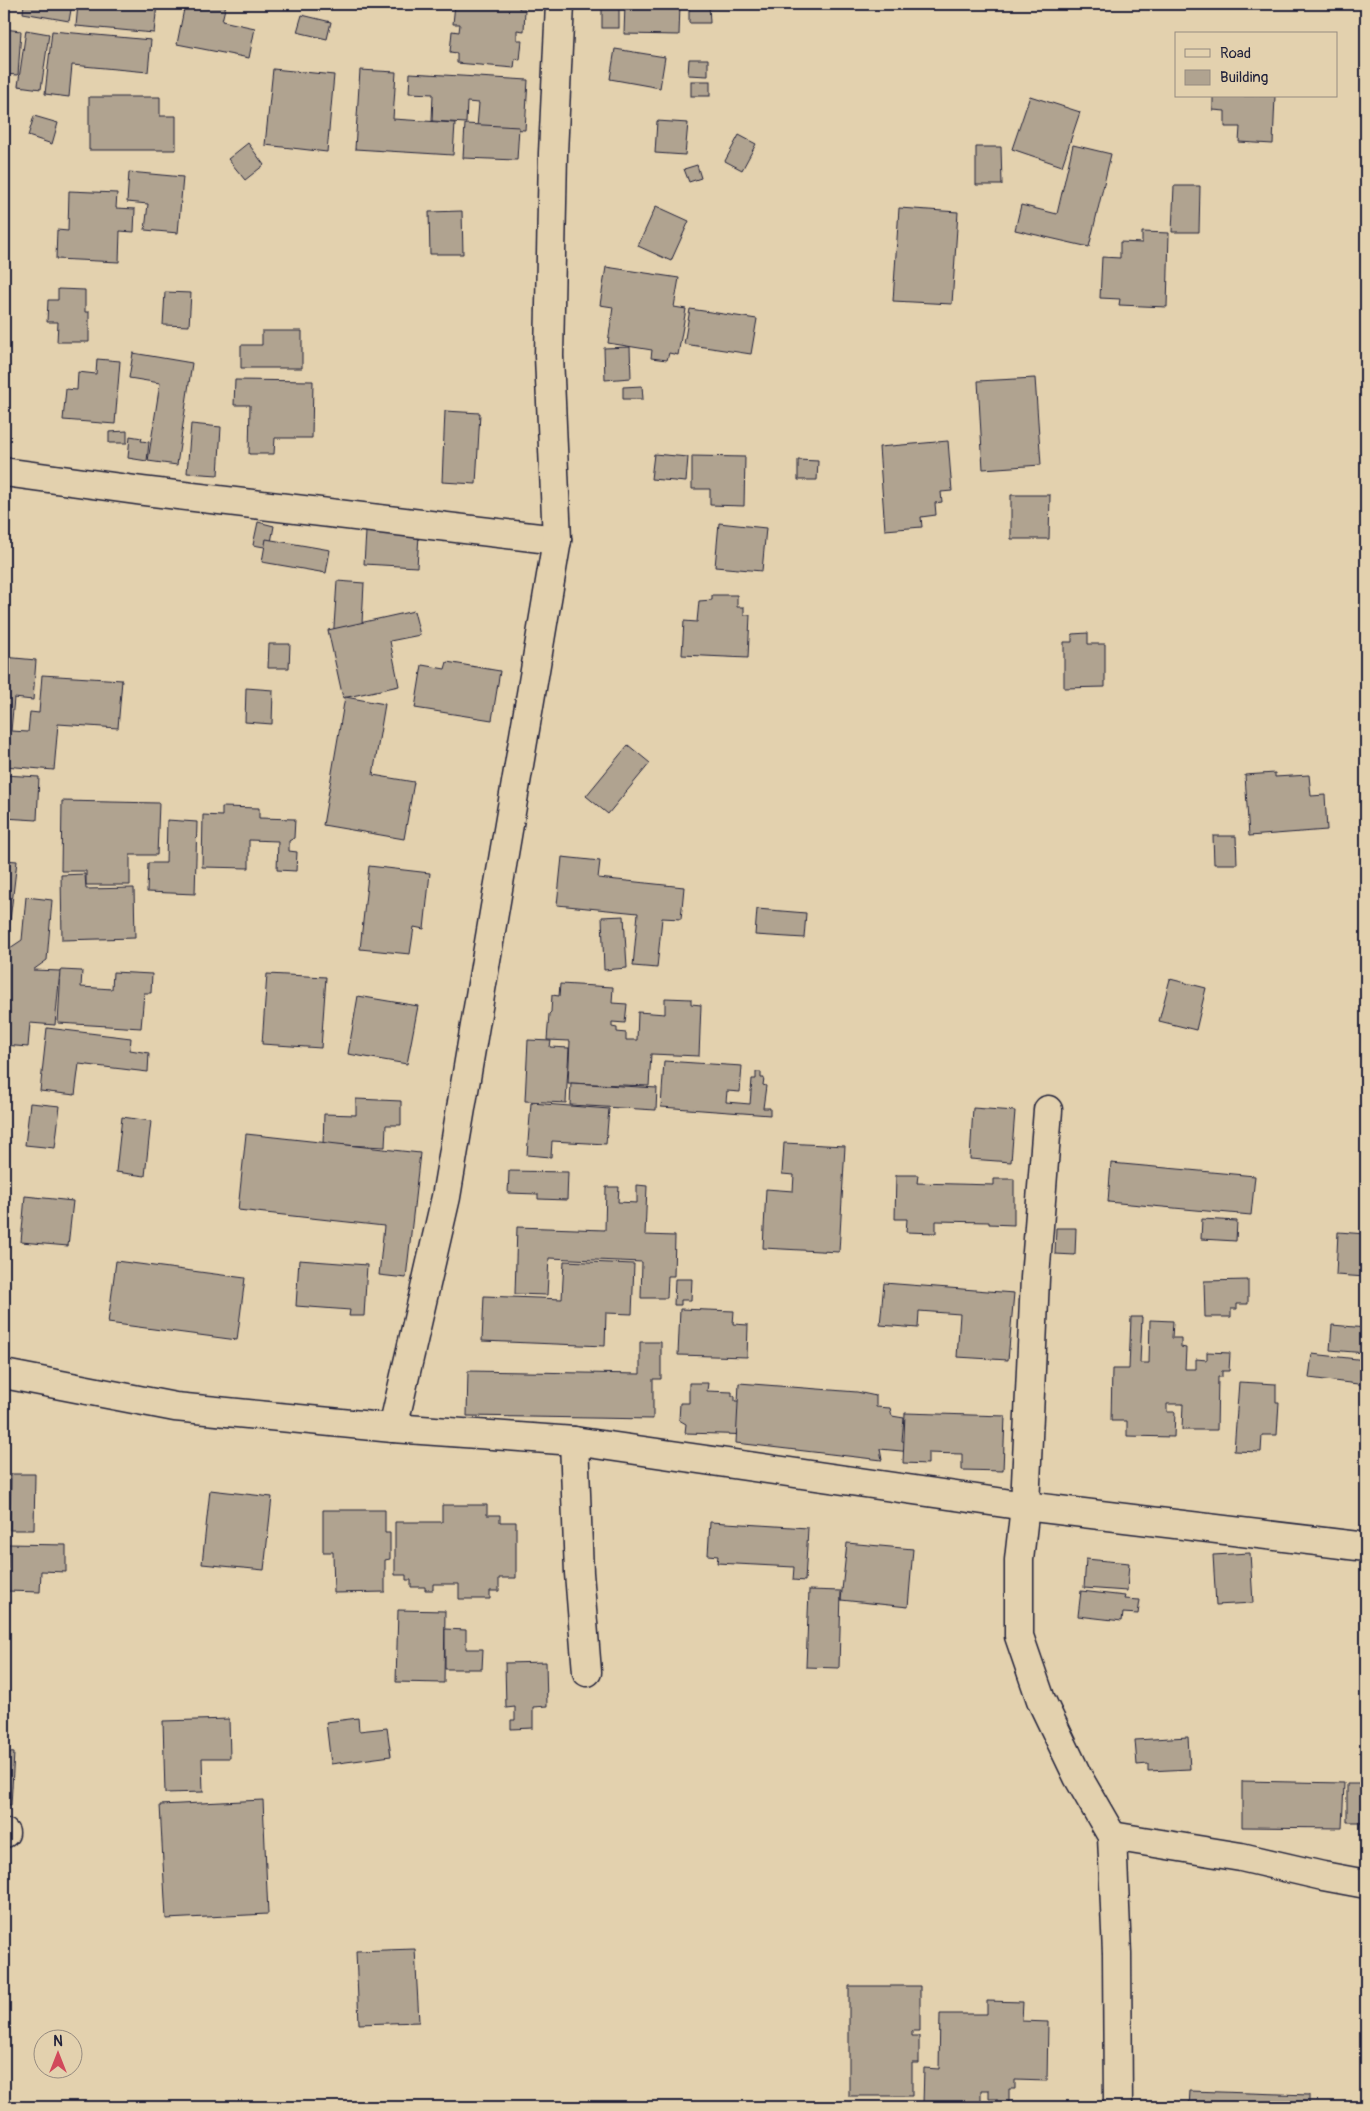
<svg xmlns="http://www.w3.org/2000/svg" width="1370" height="2111" font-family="Pangolin,sans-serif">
  <rect width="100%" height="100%" fill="#e3d1ae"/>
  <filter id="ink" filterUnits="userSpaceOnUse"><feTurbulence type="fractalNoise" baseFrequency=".02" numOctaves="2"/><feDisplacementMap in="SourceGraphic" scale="10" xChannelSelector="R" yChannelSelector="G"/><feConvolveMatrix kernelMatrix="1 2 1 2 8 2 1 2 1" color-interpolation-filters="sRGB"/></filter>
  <g filter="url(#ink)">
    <g fill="#b0a390" stroke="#22223b">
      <path d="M24 4H72L69 21 23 13Z"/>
      <path d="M78 4H157L154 33 76 26Z"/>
      <path d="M185 4H226L222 21 255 28 249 58 177 44Z"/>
      <path d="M455 4H520L519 9H525L524 31 517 30V40H522L520 60 515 59 514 68 457 63V53L450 52 452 31 459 32 460 24H453Z"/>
      <rect x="602" y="4" width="17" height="24"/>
      <path d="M625 4H680L679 35 624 34Z"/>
      <path d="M689 4H709L710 23H689Z"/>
      <path d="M796 4H814L812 9Z"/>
      <path d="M302 15 331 22 327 39 297 32Z"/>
      <path d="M4 29 21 31 18 75 4 74Z"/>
      <path d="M26 30 49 34 41 89 18 86Z"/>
      <path d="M52 31 151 40 148 72 72 65 69 97 45 94Z"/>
      <path d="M615 49 665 57 660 88 610 79Z"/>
      <path d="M689 59H708V76L688 75Z"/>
      <path d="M273 69 334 75 327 152 265 145Z"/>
      <path d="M360 70 396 72 393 119 455 123 453 155 355 149Z"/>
      <path d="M410 73 528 80 525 130 477 127 479 103 467 102 466 123 432 121 433 94 409 93Z"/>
      <rect x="691" y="81" width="19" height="15"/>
      <path d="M1030 96 1080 112 1062 166 1012 149Z"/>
      <path d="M1213 96H1275L1273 144 1239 142 1240 127H1225V111L1213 110Z"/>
      <path d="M89 97H160V116H176V150H89Z"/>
      <path d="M34 116 58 123 52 144 28 136Z"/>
      <path d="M657 121 688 123 685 155 655 153Z"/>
      <path d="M465 124 519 127 517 160 463 158Z"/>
      <path d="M739 135 756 144 742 170 725 161Z"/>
      <path d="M248 143 264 165 245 180 228 159Z"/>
      <path d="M1073 145 1111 154 1089 247 1015 230 1021 205 1057 214Z"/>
      <path d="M976 147H1001L1002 185H976Z"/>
      <path d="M697 165 701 178 689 182 684 169Z"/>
      <path d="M129 172 183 177 178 233 145 230 148 204 127 202Z"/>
      <path d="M1174 186H1200L1199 232H1172Z"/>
      <path d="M69 191 117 193 116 208 135 209 134 232 120 231 119 262 56 259 57 230 68 231Z"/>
      <path d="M656 206 689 221 671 261 638 246Z"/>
      <path d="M899 208 958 212 952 304 893 301Z"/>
      <path d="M462 211 463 254H430L429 212Z"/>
      <path d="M1142 232 1169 233 1167 307 1119 305 1120 299 1100 298 1102 257 1120 258V242L1142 243Z"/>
      <path d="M606 267 679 278 674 307 686 309 678 355 669 353 667 360 651 358 652 350 608 343 613 307 600 305Z"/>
      <path d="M58 289 85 290V312H89V342H57L58 322H47L48 300H58Z"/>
      <path d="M165 292 191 293 189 326 163 325Z"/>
      <path d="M690 309 757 319 751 354 684 344Z"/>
      <path d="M262 331H302V368H241V345H262Z"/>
      <path d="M630 347 631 378 605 380 604 348Z"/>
      <path d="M133 353 192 363 177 465 148 461 160 383 129 378Z"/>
      <path d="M97 359 120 361 115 424 63 420 66 389 77 390 78 372 96 374Z"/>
      <path d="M1035 378 1041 465 983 469 978 381Z"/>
      <path d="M235 380 313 381 312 438H275L274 454H249L250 405H234Z"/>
      <path d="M642 386 643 399H623V387Z"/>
      <path d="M445 411 480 413 476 484 442 482Z"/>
      <path d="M191 424 221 427 218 475 187 473Z"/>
      <path d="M127 431V443H109V432Z"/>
      <path d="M130 436 142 438 141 441 149 442 147 461 128 458Z"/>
      <path d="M948 441 952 491 941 492 942 502 935 503 936 515 921 517 922 527 885 530 879 447Z"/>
      <path d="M654 454 688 457 686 482 651 479Z"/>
      <path d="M692 456 745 457 744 506 710 505V489H692Z"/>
      <path d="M798 460 818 461 817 480H798Z"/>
      <path d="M1011 495H1050L1049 539H1011Z"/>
      <path d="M258 522 274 526 270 548 253 545Z"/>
      <path d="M719 523 766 528 762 571 715 567Z"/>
      <path d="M366 532 419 535 417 567 364 564Z"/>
      <path d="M266 539 330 550 326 573 262 562Z"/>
      <path d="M337 581 364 583 361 644 333 642Z"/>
      <path d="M712 595H737V607H744V615H750L748 658 682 655 684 621 697 622 699 601 712 600Z"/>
      <path d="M414 611 420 635 390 641 399 686 343 698 328 630Z"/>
      <path d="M1088 633V644H1105V687L1064 688V642H1072V634Z"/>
      <path d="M269 644H290L289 668H268Z"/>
      <path d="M4 657 36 660 33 700 14 698 11 731 28 732 30 712 39 713 42 675 122 680 118 728 58 724 54 770 4 766Z"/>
      <path d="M447 662 500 671 492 720 415 708 422 665 445 669Z"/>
      <path d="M246 688 273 690 272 724 245 722Z"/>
      <path d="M345 697 385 704 373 775 414 782 404 839 323 825Z"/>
      <path d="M628 745 650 763 608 814 586 796Z"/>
      <path d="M1275 773V777L1309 775 1311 796 1325 795 1327 830 1249 836 1245 775Z"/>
      <path d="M4 775 39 777 37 820 4 818Z"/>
      <path d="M62 801 159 803 157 855H130V885H86V871H61Z"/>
      <path d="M222 807 259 808V818L295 819 294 838 289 841V851L297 852 296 871 277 870 278 841 249 840V868L202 867 203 815 222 816Z"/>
      <path d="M167 820 197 822 195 894 147 892 148 863H166Z"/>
      <path d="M1213 836H1236L1237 864H1214Z"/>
      <path d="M562 857 600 861 598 878 684 887 681 919 662 918 657 968 633 966 638 913 557 905Z"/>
      <path d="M4 860 17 861 9 929 4 928Z"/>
      <path d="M369 866 430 873 424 929 414 927 410 954 360 949Z"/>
      <path d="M85 874 86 889 134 888 135 938 62 940 61 875Z"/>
      <path d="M26 897 52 900 47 960 33 970 60 971 55 1025 30 1023 28 1047 4 1045V952L22 940Z"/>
      <path d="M757 909 806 913 804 938 755 935Z"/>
      <path d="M624 916 627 968 604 970 602 917Z"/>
      <path d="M61 970 82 971 81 987 112 989 113 972 152 974 151 993H144L141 1028 58 1023Z"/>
      <path d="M267 974 326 977 321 1048 262 1044Z"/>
      <path d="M1170 979 1206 988 1196 1030 1159 1021Z"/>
      <path d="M560 984 613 987 612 1003 627 1004 625 1023 612 1022V1027L617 1028V1032L626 1033V1040H637L638 1012 665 1014V998L691 999V1004L701 1005 699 1056 651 1054 649 1086 568 1083 570 1041 547 1040 549 1014 551 1012 552 995 559 996Z"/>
      <path d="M358 996 418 1006 407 1064 348 1054Z"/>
      <path d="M47 1028 131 1038 130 1050 149 1053 148 1072 79 1064 75 1095 40 1091Z"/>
      <path d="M528 1040 551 1041 550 1047 569 1048 566 1103 525 1101Z"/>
      <path d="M664 1061 742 1066 740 1092 727 1091 726 1102 750 1104 752 1079H756V1072H761V1078H764L763 1085 766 1086 763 1108H770V1115L661 1107Z"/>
      <path d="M571 1083 657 1088 656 1110 570 1105Z"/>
      <path d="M356 1099 401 1101V1125H386L385 1147 323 1144 324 1114 356 1115Z"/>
      <path d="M30 1103 60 1106 55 1148 25 1145Z"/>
      <path d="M531 1103 609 1109 606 1144 552 1141 551 1157 527 1155Z"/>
      <path d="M973 1108 1015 1111 1011 1162 970 1159Z"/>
      <path d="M122 1117 151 1121 145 1176 116 1172Z"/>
      <path d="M246 1134 420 1153 406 1278 379 1275 384 1226 238 1210Z"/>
      <path d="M784 1143 845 1146 839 1252 763 1248 766 1189 793 1191 794 1175 782 1174Z"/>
      <path d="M1111 1163 1255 1176 1251 1215 1108 1202Z"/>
      <path d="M509 1171 568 1172 567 1200 538 1199V1194L508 1193Z"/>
      <path d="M896 1175H918L917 1183 994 1185V1179H1014V1225L989 1224V1222L936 1221V1233L906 1232 907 1219H895Z"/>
      <path d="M637 1185 647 1186 645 1235 675 1236 674 1276H668L667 1298H641L642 1262 549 1258 547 1295 515 1294 517 1227 605 1230 606 1187H619L618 1202 637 1203Z"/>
      <path d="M25 1196 73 1201 68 1246 21 1242Z"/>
      <path d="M1202 1219 1237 1221 1236 1241 1201 1239Z"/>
      <path d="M1056 1228H1076L1075 1255 1055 1254Z"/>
      <path d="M1338 1232 1366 1234V1277L1336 1275Z"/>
      <path d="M299 1260 367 1265 364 1316H349L350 1310 296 1306Z"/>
      <path d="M116 1261 245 1278 237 1340 108 1323Z"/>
      <path d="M564 1261 634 1264 632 1314 606 1313 605 1346 482 1341 484 1296 562 1299Z"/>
      <path d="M675 1279H692L691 1300H681V1305H674Z"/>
      <path d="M1248 1280V1304H1237V1309H1231V1317H1205L1204 1281Z"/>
      <path d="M884 1283 1014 1293 1008 1360 957 1357 960 1314 919 1311 918 1328 880 1325Z"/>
      <path d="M680 1309 734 1311 733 1324 748 1325 747 1357 678 1355Z"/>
      <path d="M1131 1317H1142L1140 1363H1149L1150 1320 1173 1321 1172 1338H1181V1347L1186 1348 1185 1369H1196V1359L1207 1360V1352L1230 1353 1229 1371H1222V1377H1218L1217 1430H1182L1183 1404H1167V1412H1175L1174 1437 1127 1436V1421H1111L1112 1369H1129Z"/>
      <path d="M1332 1325 1366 1328V1353L1330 1350Z"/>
      <path d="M640 1342H661V1379H653V1419L467 1416 468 1371 640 1374Z"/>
      <path d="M1312 1354 1366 1360V1385L1309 1378Z"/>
      <path d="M1239 1382 1276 1384V1402H1279L1277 1435H1262L1261 1452 1234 1451Z"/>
      <path d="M689 1383H708L707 1391 732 1392V1396H735V1401H758L756 1435 685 1433 686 1424 679 1420 680 1403H689Z"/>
      <path d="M739 1383 857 1392 876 1396V1407L890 1408 892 1416 904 1418 902 1441 912 1443V1452L880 1449 882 1460 736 1443Z"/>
      <path d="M905 1413 1005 1416 1003 1471 962 1470V1454L928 1453V1464L903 1463Z"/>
      <path d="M11 1474H35L34 1530H10Z"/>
      <path d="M210 1490 272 1497 264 1570 202 1564Z"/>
      <path d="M442 1505H487V1515H500V1522H516V1578H499V1591H490V1599H459V1584H433V1590H425V1587H411V1580H406V1575H395V1522H442Z"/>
      <path d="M323 1510H385V1533H390V1559L385 1560V1592L334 1593 333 1552H323Z"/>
      <path d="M710 1522 808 1528 805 1581 793 1580 794 1567 717 1563 718 1556 708 1555Z"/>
      <path d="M847 1543 913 1549 908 1607 841 1600Z"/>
      <path d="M8 1544 66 1545V1572L41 1571 40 1592 7 1591Z"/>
      <path d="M1250 1553 1253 1603 1216 1605 1213 1555Z"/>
      <path d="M1086 1559 1129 1563 1127 1591 1084 1588Z"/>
      <path d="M809 1590 841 1591 839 1668 806 1667Z"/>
      <path d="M1081 1591 1125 1596 1124 1599 1140 1600 1138 1614 1123 1613 1122 1621 1078 1616Z"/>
      <path d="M398 1610 445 1611 444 1683 396 1682Z"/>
      <path d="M445 1629 466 1630V1649H483L482 1669H445Z"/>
      <path d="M546 1662 547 1706 533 1707V1728L511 1729V1720H515V1707L506 1708 505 1663Z"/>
      <path d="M358 1718 359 1731 387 1728 391 1756 331 1764 326 1722Z"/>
      <path d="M229 1719 230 1758H202L203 1792 165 1793 163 1721Z"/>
      <path d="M1188 1737 1190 1769 1148 1771V1764L1137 1765 1135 1740Z"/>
      <path d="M4 1752 14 1753 11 1805 4 1804Z"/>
      <path d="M1242 1781 1344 1783 1342 1828 1242 1827Z"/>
      <path d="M1347 1784H1366L1365 1822H1347Z"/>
      <path d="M263 1800 268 1914 166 1919 160 1805Z"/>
      <path d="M415 1949 419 2022 359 2024 356 1951Z"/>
      <path d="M849 1986H920V2031H912V2036H919V2063H912V2096H849Z"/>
      <path d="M987 2001 1023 2002 1022 2021 1048 2022 1047 2081 1015 2080V2089H1009V2105H997V2099H989V2090H981V2105L923 2104 924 2068 939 2069 940 2014H987Z"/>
      <path d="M1190 2091 1309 2095V2107H1189Z"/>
    </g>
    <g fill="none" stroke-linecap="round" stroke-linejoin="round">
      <g stroke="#22223b" stroke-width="31">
        <g id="street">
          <path d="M4 472 143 491 557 540"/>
          <path d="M1048 1110 1035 1278 1025 1506 1019 1560V1636L1041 1700 1078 1777 1112 1836 1117 1954 1118 2107"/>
          <path d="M4 1374 175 1407 393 1428 574 1441 1025 1506 1366 1547"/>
          <path d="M393 1428 446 1197 557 540 549 356 553 153 560 4"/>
          <path d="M574 1441 579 1573 587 1672"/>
          <path d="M4 1833H5"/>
          <path d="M1112 1836 1241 1857 1323 1876 1366 1884"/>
        </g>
      </g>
      <use href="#street" stroke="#e3d1ae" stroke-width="28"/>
    </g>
  </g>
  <rect width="1370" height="2111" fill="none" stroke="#e3d1ae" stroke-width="20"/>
  <rect x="10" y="10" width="1350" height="2091" fill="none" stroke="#22223b" stroke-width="2" filter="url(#ink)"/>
  <rect x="1175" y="32" width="162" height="65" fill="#e3d1ae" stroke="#968b80"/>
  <rect x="1185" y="49" width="25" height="8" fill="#e3d1ae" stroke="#968b80"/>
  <text x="1220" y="58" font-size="15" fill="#22223b">Road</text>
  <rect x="1185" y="70" width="25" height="15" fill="#b0a390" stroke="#968b80"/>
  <text x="1220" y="82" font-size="15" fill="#22223b">Building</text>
  <g transform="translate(58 2054)"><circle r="24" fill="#e3d1ae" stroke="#968b80"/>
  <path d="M0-4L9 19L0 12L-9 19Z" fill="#d1495b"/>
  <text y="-8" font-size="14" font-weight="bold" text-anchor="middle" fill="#22223b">N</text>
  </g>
</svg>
